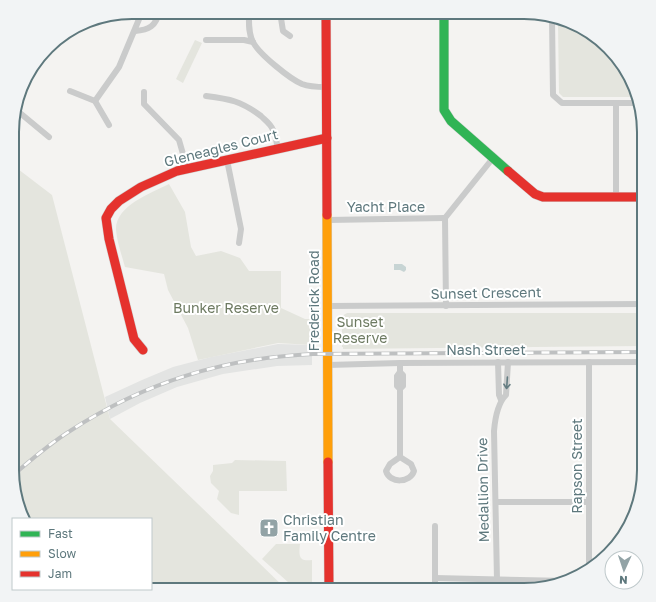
<svg xmlns="http://www.w3.org/2000/svg" width="656" height="602" font-family="'Golos Text',sans-serif">
  <rect width="100%" height="100%" fill="#f4f3f1"/>
  <path fill="#e3e4e3" d="M278 344 312 345V365L277 366 223 374 177 387 140 403 110 419 105 397 142 380 173 367 211 357Z"/>
  <g fill="#e4e5de">
    <path d="M558 24H577L614 53 635 86 637 97H563L559 93Z"/>
    <path d="M195 40 202 43 183 83 176 79Z"/>
    <path d="M14 166 52 195 110 419 287 590 127 589H151V519H23L21 516 12 478Z"/>
    <path d="M169 184 185 212 191 247 196 256 221 251 240 258 249 271H281V308L305 319H312V345L278 343 198 360 188 328 168 290 164 274 125 267C122 256 117 242 116 230 115 206 151 193 169 184Z"/>
    <path d="M347 313H644V346L343 349V347H342V316Z"/>
    <path d="M235 460 286 461 287 491H239V515L231 513 217 499 219 491 211 483 210 476 213 471V465L232 463Z"/>
    <path d="M276 544H300C299 555 298 562 312 560V590H297L262 559Z"/>
  </g>
  <path fill="#c7d4d4" d="M394 264H402L406 267V270L404 272 400 270H394Z"/>
  <g fill="none" stroke-linecap="round" stroke-linejoin="round">
    <g stroke="#d0d1d1" stroke-width="10">
      <path id="fast" d="M444 12V110L451 121 508 171"/>
    </g>
    <g stroke="#d0d1d1" stroke-width="10">
      <path id="slow" d="M327 215 328 462"/>
    </g>
    <g stroke="#d0d1d1" stroke-width="10">
      <g id="jam">
        <path d="M326 12 327 215"/>
        <path d="M326 13 463 12"/>
        <path d="M508 171 535 194 543 197H644"/>
        <path d="M143 350 134 339 109 239 106 218 111 209 119 201 141 187 177 171 327 138"/>
        <path d="M328 462 329 590"/>
      </g>
    </g>
    <g stroke="#cacbcb" stroke-width="6">
      <path d="M249 12C249 22 248 33 253 42 259 54 290 79 302 84 310 87 318 87 326 87"/>
      <path d="M280 12 283 31 290 36"/>
      <path d="M552 18 553 95 562 103H639"/>
      <path d="M135 31C149 30 156 26 159 12"/>
      <path d="M206 40H244L253 42"/>
      <path d="M70 91 95 101 109 125"/>
      <path d="M144 92V104L179 140 187 168"/>
      <path d="M206 96C230 99 241 101 261 116 265 120 271 124 273 130 276 135 276 142 278 148"/>
      <path d="M95 101 119 67 142 12"/>
      <path d="M14 108 49 137"/>
      <path d="M227 160 241 229 239 243"/>
      <path d="M616 197V103"/>
      <path d="M328 220 445 218"/>
      <path d="M328 306 644 304"/>
      <path d="M446 306 445 218 493 158"/>
      <path d="M498 362 499 395 501 400"/>
      <path d="M400 363V372L397 376V386L400 389V457"/>
      <path d="M328 365 400 363 644 362"/>
      <path d="M400 372 403 375V386L400 389"/>
      <path d="M400 457 411 464 414 471C410 483 390 484 386 471L390 464Z"/>
      <path d="M496 502H589"/>
      <path d="M435 526V590"/>
      <path d="M589 569V362"/>
      <path d="M435 578 568 581"/>
      <path d="M497 580 494 431C495 419 497 404 506 395L508 362"/>
    </g>
    <use href="#fast" stroke="#30b455" stroke-width="9"/>
    <use href="#slow" stroke="#ff9f0a" stroke-width="9"/>
    <use href="#jam" stroke="#e5322d" stroke-width="9"/>
    <g stroke="#bec0c1" stroke-width="4">
      <path id="rail" d="M12 476C31 460 49 444 70 431 145 382 224 358 313 354L644 352"/>
    </g>
    <use href="#rail" stroke="#fff" stroke-width="2.5" stroke-dasharray="8" stroke-linecap="butt"/>
  </g>
  <defs><path id="oneway-shaft" d="M-6 0H5M1.5-3L5.5 0L1.5 3" fill="none" stroke-width="1.6" stroke-linecap="round" stroke-linejoin="round"/></defs>
  <use stroke="#637c81" href="#oneway-shaft" transform="translate(507 383) rotate(94)"/>
  <defs>
    <g id="church-square" transform="scale(1)"><rect x="-9" y="-9" width="18" height="18" rx="4" fill="#92a3a6" stroke="#fff"/><path d="M-1.2-6h2.4v3.5h3.3v2.4h-3.3V6h-2.4V-.1h-3.3v-2.4h3.3Z" fill="#fff"/></g>
  </defs>
  <g fill-rule="evenodd">
    <use href="#church-square" x="269" y="528"/>
  </g>
  <g text-anchor="middle" stroke-width="4" stroke-linejoin="round" paint-order="stroke">
    <g font-size="14" fill="#5e787d" stroke="#fff">
      <text transform="translate(221 148) rotate(-14)" y="5">Gleneagles Court</text>
      <text x="386" y="212">Yacht Place</text>
      <text transform="translate(486 293) rotate(-1)" y="5">Sunset Crescent</text>
      <text transform="translate(314 301) rotate(-90)" y="5">Frederick Road</text>
      <text x="486" y="355">Nash Street</text>
      <text transform="translate(577 466) rotate(-90)" y="5">Rapson Street</text>
      <text transform="translate(483 490) rotate(-91)" y="5">Medallion Drive</text>
    </g>
    <g font-size="14" fill="#6d7a61" stroke="#fff">
      <text x="226" y="313">Bunker Reserve</text>
      <text x="360" y="327">Sunset<tspan x="360" dy="16">Reserve</tspan></text>
    </g>
    <g font-size="14" fill="#5e787d" stroke="#fff" text-anchor="start">
      <text x="283" y="525">Christian<tspan x="283" dy="16">Family Centre</tspan></text>
    </g>
  </g>
  <path d="M0 0H656V602H0ZM132 19H524A113 113 0 0 1 637 132V470A113 113 0 0 1 524 583H132A113 113 0 0 1 19 470V132A113 113 0 0 1 132 19Z" fill="#f2f4f5" fill-rule="evenodd"/>
  <path fill="none" stroke="#5e787d" stroke-width="2" d="M132 19H524A113 113 0 0 1 637 132V470A113 113 0 0 1 524 583H132A113 113 0 0 1 19 470V132A113 113 0 0 1 132 19Z"/>
  <rect x="12" y="518" width="140" height="72" fill="#ffffff" stroke="#bfc9cb"/>
  <rect x="20" y="531" width="20" height="6" fill="#30b455" stroke="#bfc9cb"/>
  <text x="48" y="538" font-size="12" fill="#5e787d">Fast</text>
  <rect x="20" y="551" width="20" height="6" fill="#ff9f0a" stroke="#bfc9cb"/>
  <text x="48" y="558" font-size="12" fill="#5e787d">Slow</text>
  <rect x="20" y="571" width="20" height="6" fill="#e5322d" stroke="#bfc9cb"/>
  <text x="48" y="578" font-size="12" fill="#5e787d">Jam</text>
  <g transform="translate(624 570) rotate(183)"><circle r="19" fill="#ffffff" stroke="#bfc9cb"/>
  <path d="M0-3L7 15L0 10L-7 15Z" fill="#92a3a6"/>
  <text y="-6" font-size="11" font-weight="bold" text-anchor="middle" fill="#5e787d">N</text>
  </g>
</svg>
